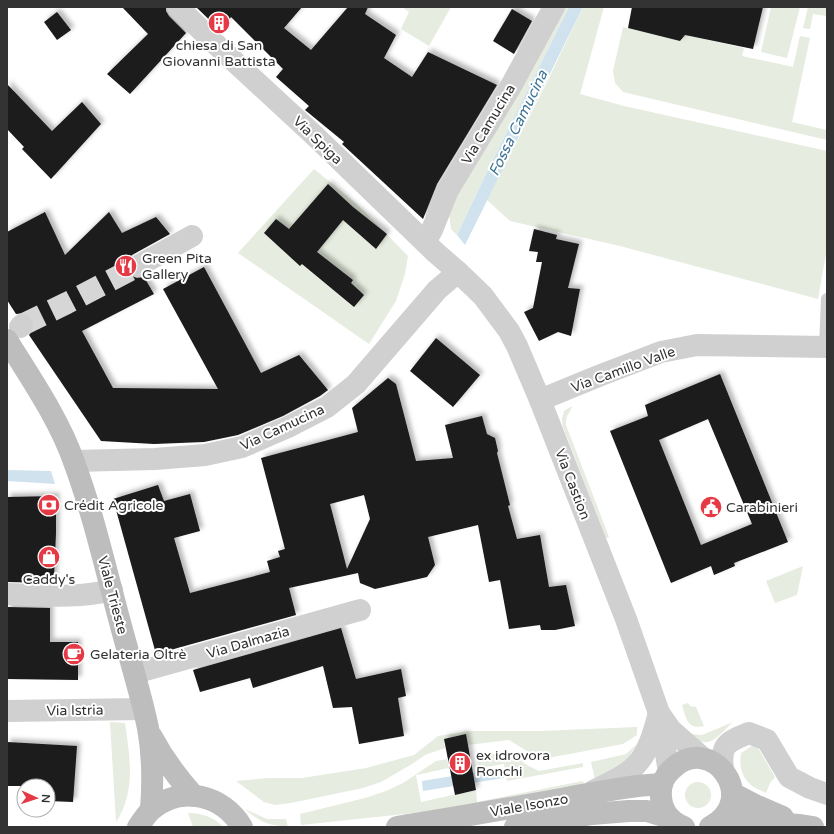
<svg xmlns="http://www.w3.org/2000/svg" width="834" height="834" font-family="'Varela Round',sans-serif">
  <defs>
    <filter id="shadow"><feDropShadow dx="3.5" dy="-3.5" stdDeviation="2" flood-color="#0004"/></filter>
  </defs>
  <rect width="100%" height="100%" fill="#fff"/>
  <g fill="#e6ecdf">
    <path d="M402 7H451L429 46 401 29 409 12Z"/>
    <path d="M564 7H569L487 172 457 235 451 229 449 214 462 183Z"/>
    <path d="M583 7H604L580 94 624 106 827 151V248L818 299 620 246 510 221 487 200 550 76Z"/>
    <path d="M771 7H800L787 58 761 52Z"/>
    <path d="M808 7H827V16L813 14 810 29 803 28Z"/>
    <path d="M623 27 680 41 685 35 744 48 742 56 793 67 800 36 810 38 792 122 827 130V140L623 92 615 83 613 71Z"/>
    <path d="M314 169 357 204 408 256 405 274 396 301 369 344 238 253Z"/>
    <path d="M572 406C570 414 565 415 566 425L609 537 606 538 563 427 562 419 564 411Z"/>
    <path d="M803 566 797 595 775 603 766 581Z"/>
    <path d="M688 703 690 706 696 707 704 726C687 730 686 718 682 705Z"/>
    <path d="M110 722 125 723C130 758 136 791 116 822Z"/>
    <path d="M733 722C720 733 708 754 691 734L702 735Z"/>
    <path d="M637 727V735L623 744 537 760 527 751 509 740 468 745 466 735 444 739 445 748 425 755 412 764 381 782 363 788 291 803 275 805 264 802 236 781 268 778H302L366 768 414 755 438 736 468 731H541Z"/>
    <path d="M637 744 627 759 595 780 591 762 626 754Z"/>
    <path d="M752 746 758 748 775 777 770 783 766 793C761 790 753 788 749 783 741 775 739 764 741 753Z"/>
    <path d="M504 752 517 756 525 764 539 771 583 763V767L507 781 504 764 479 768 477 757Z"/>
    <path d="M447 759 449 768 416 775 421 802 476 790 477 802 583 781 584 785 479 806 301 825 300 814 365 798 386 791 403 783 436 761Z"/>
    <circle cx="698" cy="795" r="13"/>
    <path d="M245 809 267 819H286L288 827C267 825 261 823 245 809Z"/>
    <path d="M188 813C202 813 214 817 223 827H193Z"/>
  </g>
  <g fill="#cfe2ee">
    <path d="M569 7H583L465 245 457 235 487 172Z"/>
    <path d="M7 470 51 471 55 484 7 481Z"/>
    <path d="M502 768 504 778 423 791 422 781Z"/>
  </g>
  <g fill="#1a1a1a" fill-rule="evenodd" filter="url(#shadow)">
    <path d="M122 7H166V11L169 16 186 33 130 94 107 74 148 34Z"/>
    <path d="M196 7H302L284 28 311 50 348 7H368L365 14 396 35 384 58 412 77 428 52 497 85 437 184 423 219 342 144 344 142 305 110 309 106 276 77 283 69 231 17 220 30Z"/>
    <path d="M632 7H763L753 49 685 35 680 41 628 28Z"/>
    <path d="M512 9 532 21 514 54 493 41Z"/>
    <path d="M57 12 71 30 57 40 44 22Z"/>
    <path d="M7 84 52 131 82 102 101 124 51 179 22 149 24 147 7 129Z"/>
    <path d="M328 184 353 207 387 234 376 249 343 220 317 252 353 280 351 283 364 295 354 307 302 264 300 266 264 233 276 219 289 229Z"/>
    <path d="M45 212 65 255 109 212 122 233 156 217 170 234 132 255 128 259 126 265 127 272 131 276 137 278 144 277 154 294 82 331 113 388 218 389 163 289 204 267 261 373 299 355 328 390 320 396 283 416 238 435 204 442 154 444 101 441 29 335 34 328V322L31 316 25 313 16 314 7 300V232Z"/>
    <path d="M534 229 557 235 556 239 579 244 568 288 580 289 571 336 558 332 539 341 524 312 533 308 542 262H536L538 252 529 251Z"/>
    <path d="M436 338 480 375 453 407 410 371Z"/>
    <path d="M720 374 788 542 734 563 735 566 714 575 711 566 671 583 610 431 648 416 645 405ZM708 419 752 524 701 545 659 440Z"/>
    <path d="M388 378 396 384 416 461 453 458 445 425 482 416 487 434 495 438 498 451 497 453 510 505 508 506 517 539 540 535 549 587 566 585 575 626 555 630H541L540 625 509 629 500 580 489 582 478 525 428 537 435 565 427 577 375 589 360 583 358 573 289 588 296 615 156 654 113 499 158 485 164 501 190 494 200 531 174 538 190 593 270 572 267 561 280 557 278 551 285 549 261 458 358 432 352 408ZM364 495 370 519 347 569 330 504Z"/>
    <path d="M56 496V533L54 578H51L50 583 7 582V497Z"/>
    <path d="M7 607 50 608V642H78V680L7 679Z"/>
    <path d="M341 628 356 679 401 669 406 696 398 698 404 736 359 744 352 707 333 708 323 666 253 688 250 678 200 692 193 670Z"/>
    <path d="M466 734 476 790 455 795 444 739Z"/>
    <path d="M7 742 77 746 73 802 48 801V786H7Z"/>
  </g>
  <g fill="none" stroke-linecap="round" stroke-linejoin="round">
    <path stroke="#d6d6d6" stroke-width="22" stroke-dasharray="22 11" stroke-linecap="butt" d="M22 325 67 303 138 266"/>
    <path stroke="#d0d0d0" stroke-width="12" d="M825 347 827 299"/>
    <g stroke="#d0d0d0" stroke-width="22">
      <path d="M178 7 209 38 316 137 435 252 458 272 483 296 509 331 517 346 540 400 626 619 659 713 669 772"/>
      <path d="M425 242 432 230 448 190 511 86 554 7"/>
      <path d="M138 266 192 236"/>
      <path d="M20 327 22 325"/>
      <path d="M540 400 601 375 661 352 697 345 827 347"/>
      <path d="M74 461 155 459 205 455 242 447 288 427 327 407 356 384 437 290 458 272"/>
      <path d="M7 594C42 595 77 599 112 590"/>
      <path d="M135 673 360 610"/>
      <path d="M7 711 143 709"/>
      <path d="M723 770C720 744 727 742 749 733L767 740 789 777 810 788 827 794"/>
      <path d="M593 791C607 784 624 777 635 766 649 752 654 731 659 713L671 730 704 759"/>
    </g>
    <g stroke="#bdbdbd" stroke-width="22">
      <path d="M7 340C31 379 59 419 74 462 94 516 106 571 121 626 130 660 141 694 148 728 153 755 153 783 151 810"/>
      <path d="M152 737C164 760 176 776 194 796"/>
      <path d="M732 793 755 805 783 817"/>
      <path d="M723 818 784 824 800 825 813 827"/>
      <path d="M138 827C142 821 146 815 151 810 181 784 223 795 242 827"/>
      <path d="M397 827C448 819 499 810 550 801 588 794 624 786 662 784"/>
      <path d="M515 827 592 814 629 811H647L670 818"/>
      <path d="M684 827C671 822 662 811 661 797 660 787 664 776 672 769 711 731 762 800 710 827"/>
    </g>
  </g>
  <defs>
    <g id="building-disc" transform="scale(1.15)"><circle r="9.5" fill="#e63946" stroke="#fff"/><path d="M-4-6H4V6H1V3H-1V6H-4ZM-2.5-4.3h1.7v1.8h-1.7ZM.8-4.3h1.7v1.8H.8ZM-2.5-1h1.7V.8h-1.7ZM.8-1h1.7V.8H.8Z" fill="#fff"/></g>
    <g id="restaurant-disc" transform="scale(1.15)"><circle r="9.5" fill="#e63946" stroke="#fff"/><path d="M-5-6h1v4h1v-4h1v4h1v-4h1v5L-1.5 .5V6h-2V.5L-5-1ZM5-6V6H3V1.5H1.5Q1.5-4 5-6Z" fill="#fff"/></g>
    <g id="bank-disc" transform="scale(1.15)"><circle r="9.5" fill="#e63946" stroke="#fff"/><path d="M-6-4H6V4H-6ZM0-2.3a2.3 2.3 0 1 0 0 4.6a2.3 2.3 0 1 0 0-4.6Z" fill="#fff"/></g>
    <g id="civic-disc" transform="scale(1.15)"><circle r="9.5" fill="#e63946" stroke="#fff"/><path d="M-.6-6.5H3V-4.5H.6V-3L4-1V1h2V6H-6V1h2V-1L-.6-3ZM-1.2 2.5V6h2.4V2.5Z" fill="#fff"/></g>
    <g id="shop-disc" transform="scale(1.15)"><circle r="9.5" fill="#e63946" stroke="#fff"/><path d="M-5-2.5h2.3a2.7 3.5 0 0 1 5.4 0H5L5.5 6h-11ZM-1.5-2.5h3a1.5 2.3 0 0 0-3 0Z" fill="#fff"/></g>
    <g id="cafe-disc" transform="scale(1.15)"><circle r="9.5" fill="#e63946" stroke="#fff"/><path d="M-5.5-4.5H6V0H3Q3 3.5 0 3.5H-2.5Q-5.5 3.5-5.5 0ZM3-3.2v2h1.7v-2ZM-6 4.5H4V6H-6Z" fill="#fff"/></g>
  </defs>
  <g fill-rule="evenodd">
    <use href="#building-disc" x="219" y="23"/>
    <use href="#restaurant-disc" x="126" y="266"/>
    <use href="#bank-disc" x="49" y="505"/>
    <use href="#civic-disc" x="711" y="507"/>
    <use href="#shop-disc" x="49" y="557"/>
    <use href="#cafe-disc" x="74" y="654"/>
    <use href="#building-disc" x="460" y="763"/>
  </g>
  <g text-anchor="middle" stroke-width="4" stroke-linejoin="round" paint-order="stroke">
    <g font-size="14" fill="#333" stroke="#fff" text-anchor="start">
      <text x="219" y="50" text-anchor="middle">chiesa di San<tspan x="219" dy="16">Giovanni Battista</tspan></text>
      <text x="142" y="263">Green Pita<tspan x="142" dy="16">Gallery</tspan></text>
      <text x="64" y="510">Crédit Agricole</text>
      <text x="726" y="512">Carabinieri</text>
      <text x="49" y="584" text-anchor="middle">Caddy's</text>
      <text x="90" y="659">Gelateria Oltrè</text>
      <text x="476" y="760">ex idrovora<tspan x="476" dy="16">Ronchi</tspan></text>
    </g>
    <g font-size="14" fill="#333" stroke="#fff">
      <text transform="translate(488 124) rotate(-59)" y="5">Via Camucina</text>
      <text transform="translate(318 140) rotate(44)" y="5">Via Spiga</text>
      <text transform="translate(623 369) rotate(-20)" y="5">Via Camillo Valle</text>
      <text transform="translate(282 427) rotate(-25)" y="5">Via Camucina</text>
      <text transform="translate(573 484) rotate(69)" y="5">Via Castion</text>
      <text transform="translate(113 595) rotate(75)" y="5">Viale Trieste</text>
      <text transform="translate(248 642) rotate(-16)" y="5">Via Dalmazia</text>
      <text transform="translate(75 710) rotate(-1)" y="5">Via Istria</text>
      <text transform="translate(529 805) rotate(-10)" y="5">Viale Isonzo</text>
    </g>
    <g font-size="15" font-style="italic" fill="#3f7597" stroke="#fff">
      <text transform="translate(518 123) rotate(-64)" y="5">Fossa Camucina</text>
    </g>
  </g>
  <rect width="834" height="834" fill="none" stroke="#333333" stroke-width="16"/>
  <g transform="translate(36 798) rotate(93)"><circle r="19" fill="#ffffff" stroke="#adadad"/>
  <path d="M0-3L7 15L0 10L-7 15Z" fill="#e63946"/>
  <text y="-6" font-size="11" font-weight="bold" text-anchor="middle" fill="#333333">N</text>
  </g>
</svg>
